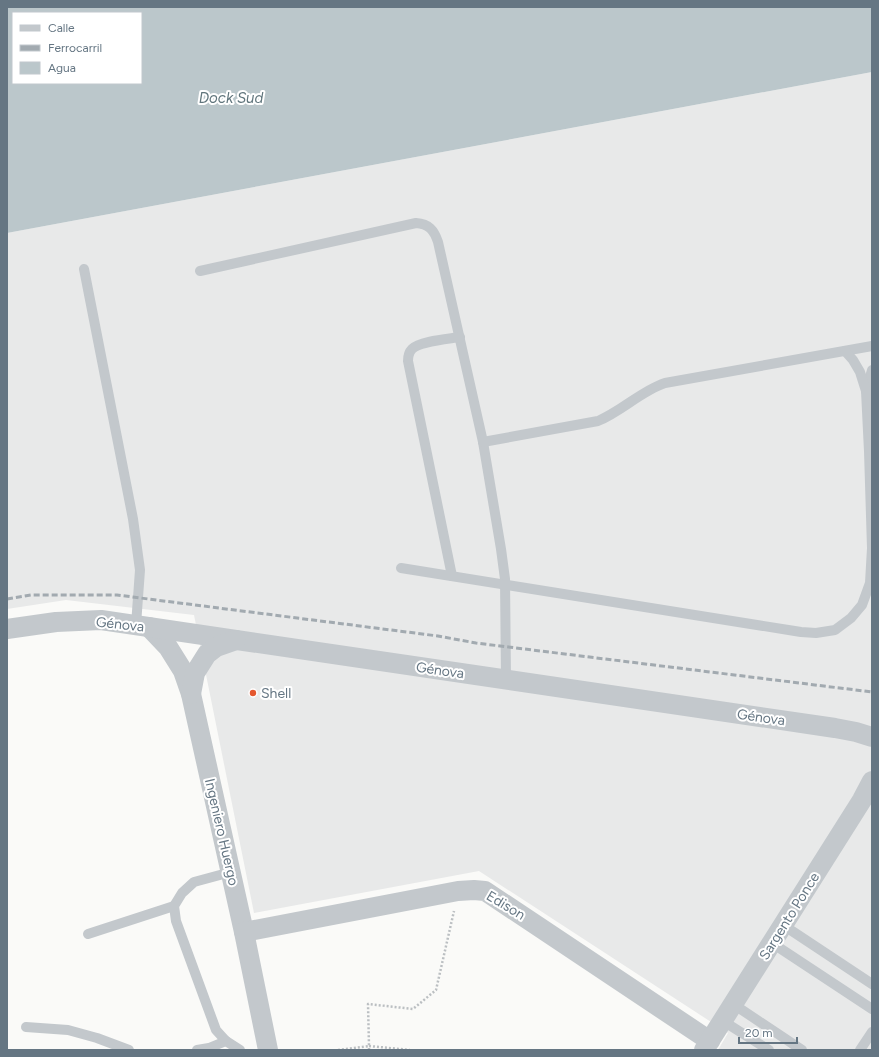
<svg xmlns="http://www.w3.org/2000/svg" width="879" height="1057" font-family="Figtree,sans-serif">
  <rect width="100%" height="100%" fill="#fafaf8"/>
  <path fill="#e8e9e9" d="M872 72V1050H718L728 1033 479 871 254 913 194 615 66 600 7 609V233Z"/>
  <path fill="#bbc7cb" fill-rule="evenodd" d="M7 7H872V72L7 233ZM13 13H141V83H13Z"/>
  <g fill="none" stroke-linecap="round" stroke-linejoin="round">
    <g stroke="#bbbfc2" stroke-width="2.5" stroke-dasharray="2 2" stroke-linecap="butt">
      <path d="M338 1050 369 1046 368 1004 413 1009 436 990 454 911"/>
      <path d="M369 1050V1046L410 1050"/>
    </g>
    <g stroke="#c3c8cc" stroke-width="10">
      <path d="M84 269 133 519 140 570 136 625"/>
      <path d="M200 271 416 223C429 224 434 230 438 242L483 442 501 549 505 579 506 680"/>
      <path d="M866 391 872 370"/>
      <path d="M483 442 598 421C622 411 641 391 665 383L872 346"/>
      <path d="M401 568 801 632 816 633 835 630 851 618 862 605 870 583 872 548 869 451 866 391 860 372 853 360 845 351"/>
      <path d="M452 576 408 361C408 357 409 352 412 349 420 341 448 339 460 337"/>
      <path d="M783 925 872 984"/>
      <path d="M88 934 174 906"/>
      <path d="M772 943 872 1009"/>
      <path d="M733 1004 802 1050"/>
      <path d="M723 1021 769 1050"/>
      <path d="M26 1027 68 1030 97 1038 129 1050"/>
      <path d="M226 1041 216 1030 176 921 174 906 182 893 194 882 231 872"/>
      <path d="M197 1050 209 1048 226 1041 240 1050"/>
      <path d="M860 1050 872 1032"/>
    </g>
    <g stroke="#c3c8cc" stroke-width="20">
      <path d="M149 627 168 647 183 671 191 694 244 932 268 1050"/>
      <path d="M7 629 56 622 101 620 835 728 856 732 872 737"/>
      <path d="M191 694 195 673 207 654 216 647 236 640"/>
      <path d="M244 932 458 891 474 890 485 891 710 1041"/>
      <path d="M704 1050 862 800 872 781"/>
    </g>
    <path stroke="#a2aab0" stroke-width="3" stroke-dasharray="6 3" stroke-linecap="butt" d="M7 599 31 595H117L438 636 476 643 872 692"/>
  </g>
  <circle fill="#e4572e" stroke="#fff" stroke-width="1.5" cx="253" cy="693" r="4"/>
  <g text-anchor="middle" stroke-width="4" stroke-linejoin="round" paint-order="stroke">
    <g font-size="14" fill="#657683" stroke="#fff">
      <text transform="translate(120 624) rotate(6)" y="5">Génova</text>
      <text transform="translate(440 670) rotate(8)" y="5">Génova</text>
      <text transform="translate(761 717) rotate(8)" y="5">Génova</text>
      <text transform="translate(222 832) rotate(77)" y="5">Ingeniero Huergo</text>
      <text transform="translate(506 905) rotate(31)" y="5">Edison</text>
      <text transform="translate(789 916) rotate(-58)" y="5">Sargento Ponce</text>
    </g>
    <g font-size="14" fill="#657683" stroke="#fff" text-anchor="start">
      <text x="261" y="698">Shell</text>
    </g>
    <g font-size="15" font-style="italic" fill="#60757c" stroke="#fff">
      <text x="231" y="103">Dock Sud</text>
    </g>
  </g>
  <rect width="879" height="1057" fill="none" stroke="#657683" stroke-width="16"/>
  <rect x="12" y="12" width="130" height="72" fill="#ffffff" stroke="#c1c8cd"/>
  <rect x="20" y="25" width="20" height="6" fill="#c3c8cc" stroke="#c1c8cd"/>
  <text x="48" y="32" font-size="12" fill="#657683">Calle</text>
  <rect x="20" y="45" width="20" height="6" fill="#a2aab0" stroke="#c1c8cd"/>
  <text x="48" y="52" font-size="12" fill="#657683">Ferrocarril</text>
  <rect x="20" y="62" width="20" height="12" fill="#bbc7cb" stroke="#c1c8cd"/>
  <text x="48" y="72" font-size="12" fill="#657683">Agua</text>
  <path d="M739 1037v6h58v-6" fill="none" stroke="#657683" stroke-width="2"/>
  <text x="745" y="1037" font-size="12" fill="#657683" stroke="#ffffff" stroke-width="3" paint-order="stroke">20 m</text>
</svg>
